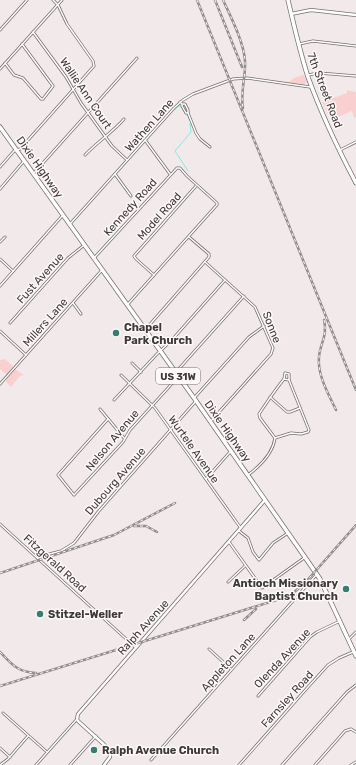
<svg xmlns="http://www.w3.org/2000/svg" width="356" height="765" font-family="Rubik,sans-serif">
  <rect width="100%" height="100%" fill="#f2eaea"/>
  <g fill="#facfd0">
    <path d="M303 75H304L307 82 304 85 277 82 276 80 277 79 278 81 289 82 294 78Z"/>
    <path d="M347 90 356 92V117L354 118 352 111 331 120 322 102 347 93Z"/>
    <path d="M5 359 13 366 7 375 0 369V360Z"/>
    <path d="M15 369 24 375 20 376 11 387 7 383 6 380Z"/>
  </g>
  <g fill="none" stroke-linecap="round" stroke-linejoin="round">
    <g stroke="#82ebdf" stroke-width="1">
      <path d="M174 110 179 106H181"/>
      <path d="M187 114 189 119"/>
      <path d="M188 171 175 151 191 132 190 124"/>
    </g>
    <g stroke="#766f6f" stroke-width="3">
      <g id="street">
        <path d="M0 30 27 0"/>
        <path d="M33 32 66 77 81 103 112 146 127 160"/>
        <path d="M299 44 313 41 356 46"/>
        <path d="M5 63 14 75 23 78 41 99H43L53 86 22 44"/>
        <path d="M0 69 62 0"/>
        <path d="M308 75 319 73 356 76"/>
        <path d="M180 102 182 104H185L188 110V113H186L182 106V104"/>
        <path d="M188 113 196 133 200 139 210 147"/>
        <path d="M145 140 170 174"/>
        <path d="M340 150 356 142"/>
        <path d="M85 155C97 142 112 133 124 119"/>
        <path d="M0 167 14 151 20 149 29 139 94 66 93 61 67 24 58 5 53 0"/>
        <path d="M34 173 137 58"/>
        <path d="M115 174 131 196"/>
        <path d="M0 189 24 161"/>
        <path d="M70 224 174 108 183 100 193 94 233 79 247 78 310 87"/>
        <path d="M0 242 5 237"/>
        <path d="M94 258 177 168H180L187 176 217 203V205L215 207 128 304"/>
        <path d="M0 259 13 271"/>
        <path d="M205 262 255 307 273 348 271 354 211 421"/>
        <path d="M154 275 136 259 134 256 196 186"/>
        <path d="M0 286 63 215"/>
        <path d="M73 303 81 314"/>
        <path d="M10 323 68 258 83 246"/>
        <path d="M145 330 209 257V254L189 237"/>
        <path d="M0 331 26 355"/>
        <path d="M132 363 141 372"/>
        <path d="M176 372 244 296"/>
        <path d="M121 375 155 408 240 527"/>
        <path d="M284 379 285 373 289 374V380"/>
        <path d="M0 384 102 270"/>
        <path d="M195 397 249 337 264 326"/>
        <path d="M270 397 287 412H290L300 408"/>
        <path d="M114 400 157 354 171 341 225 280"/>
        <path d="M100 409 124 438"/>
        <path d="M108 419 58 475 74 495 123 442 130 430 178 377"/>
        <path d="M248 475C260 466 273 453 275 438L260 418 259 414C267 402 275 390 284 379L289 380 309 430 308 432 301 434 291 433 275 438"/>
        <path d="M206 479 230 452"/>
        <path d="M0 524 135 647"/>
        <path d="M239 531 248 538 253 552 259 560 273 543 288 533"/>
        <path d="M229 542 262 588 304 558"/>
        <path d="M38 557 61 551 74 543 98 512 196 401"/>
        <path d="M228 582 245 566"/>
        <path d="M349 639 356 632"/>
        <path d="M209 649 231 669"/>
        <path d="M258 696 310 637 317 632 340 621"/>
        <path d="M3 713 47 752"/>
        <path d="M0 748 10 757"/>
        <path d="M151 760 317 574"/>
        <path d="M0 765 8 759 28 736"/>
        <path d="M36 765 77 719"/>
        <path d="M70 765 96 736"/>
        <path d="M239 765 308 687 328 665 339 658 353 652"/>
        <path d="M282 765 347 692 356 685"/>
        <path d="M315 765 345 731 351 729 356 732"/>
        <path d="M351 765 356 762"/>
      </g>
    </g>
    <g stroke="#766f6f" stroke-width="4">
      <g id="secondary">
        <path d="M291 14 311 10 356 15"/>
        <path d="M104 765 110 757V750L78 721 77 719 78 714 265 500"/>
      </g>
    </g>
    <g stroke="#766f6f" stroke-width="5">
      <g id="primary">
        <path d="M288 0C294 26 300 52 308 77 321 113 338 149 356 183"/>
        <path d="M0 127 194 398 309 563 320 579 356 656"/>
      </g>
    </g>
    <use href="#street" stroke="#fff" stroke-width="1.5"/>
    <use href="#secondary" stroke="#fff" stroke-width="2.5"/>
    <use href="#primary" stroke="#fff" stroke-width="3.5"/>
    <g stroke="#928d8d" stroke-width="2.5">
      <g id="rail">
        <path d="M197 0 356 390"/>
        <path d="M215 0 242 67"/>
        <path d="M223 0C231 17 244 43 245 61 246 77 240 92 243 108"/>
        <path d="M324 320C328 336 320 343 319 357 317 375 329 395 336 410"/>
        <path d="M134 526H146L157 532"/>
        <path d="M0 573 114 535 175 503"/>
        <path d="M244 620 256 609"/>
        <path d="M0 652C12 664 17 672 36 673"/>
        <path d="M0 686 283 598 293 593 304 584 356 525"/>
      </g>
    </g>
    <use href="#rail" stroke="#fff8f8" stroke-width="1" stroke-dasharray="3" stroke-linecap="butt"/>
  </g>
  <g fill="#367d76" stroke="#fff8f8" stroke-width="1.5">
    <circle cx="116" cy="333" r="4"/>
    <circle cx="346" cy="589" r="4"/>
    <circle cx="40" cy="614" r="4"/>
    <circle cx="94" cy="750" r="4"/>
  </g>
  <g text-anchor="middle" stroke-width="3" stroke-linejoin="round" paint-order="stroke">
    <rect fill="#fff8f8" stroke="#767272" stroke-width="1" x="156" y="368" width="44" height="16" rx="3"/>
    <g font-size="10" font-weight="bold" fill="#3c3939">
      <text x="178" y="380">US 31W</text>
    </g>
    <g font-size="11" fill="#3c3939" stroke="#fff8f8">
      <text transform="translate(325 90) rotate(69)" y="4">7th Street Road</text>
      <text transform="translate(86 93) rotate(56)" y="4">Wallie Ann Court</text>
      <text transform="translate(149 125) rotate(-48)" y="4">Wathen Lane</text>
      <text transform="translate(40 167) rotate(55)" y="4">Dixie Highway</text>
      <text transform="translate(130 207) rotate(-48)" y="4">Kennedy Road</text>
      <text transform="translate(159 216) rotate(-48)" y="4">Model Road</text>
      <text transform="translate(40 278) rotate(-48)" y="4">Fust Avenue</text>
      <text transform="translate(45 322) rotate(-48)" y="4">Millers Lane</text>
      <text transform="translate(272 327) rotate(69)" y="4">Sonne</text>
      <text transform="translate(228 431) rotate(55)" y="4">Dixie Highway</text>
      <text transform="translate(112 440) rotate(-50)" y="4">Nelson Avenue</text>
      <text transform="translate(194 449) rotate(55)" y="4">Wurtele Avenue</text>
      <text transform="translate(115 481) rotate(-49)" y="4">Dubourg Avenue</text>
      <text transform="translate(55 563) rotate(42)" y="4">Fitzgerald Road</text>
      <text transform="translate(143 627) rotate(-48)" y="4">Ralph Avenue</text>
      <text transform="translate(282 658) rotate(-47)" y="4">Olenda Avenue</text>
      <text transform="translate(228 662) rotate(-48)" y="4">Appleton Lane</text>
      <text transform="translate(287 699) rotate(-48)" y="4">Farnsley Road</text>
    </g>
    <g font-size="11" font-weight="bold" fill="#3c3939" stroke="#fff8f8" text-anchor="start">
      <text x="124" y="331">Chapel<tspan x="124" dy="13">Park Church</tspan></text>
      <text x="338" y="587" text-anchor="end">Antioch Missionary<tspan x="338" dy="13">Baptist Church</tspan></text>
      <text x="48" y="618">Stitzel-Weller</text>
      <text x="102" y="754">Ralph Avenue Church</text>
    </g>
  </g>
</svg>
